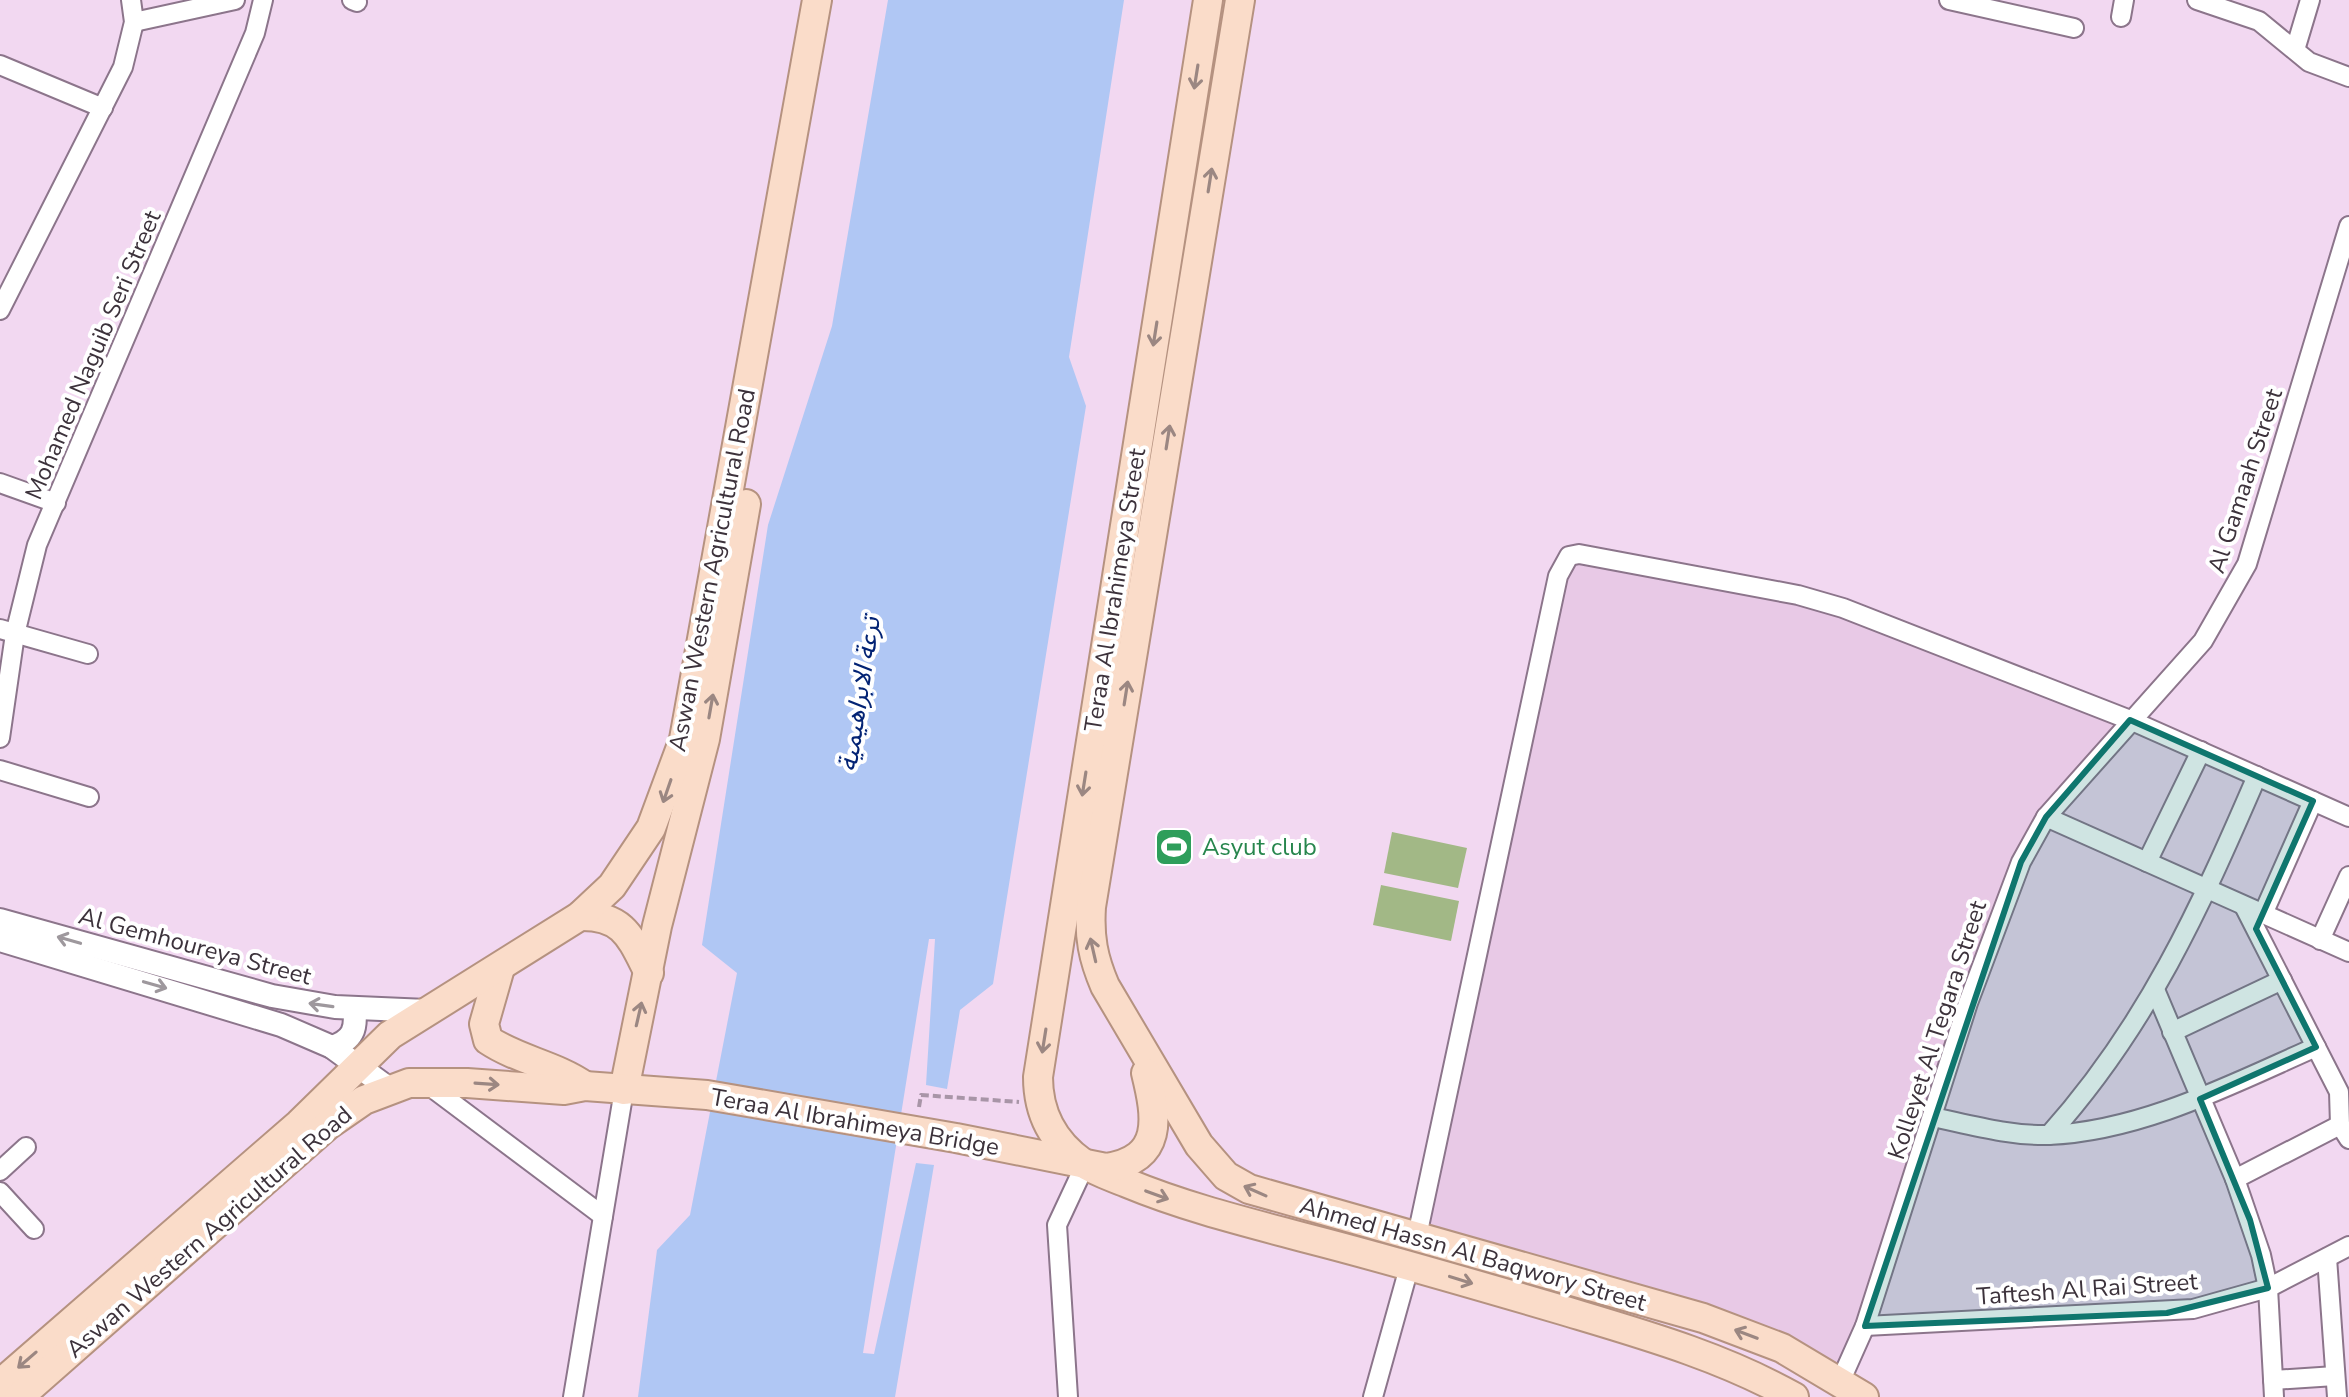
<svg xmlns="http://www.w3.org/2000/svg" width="2349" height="1397" font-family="'Nunito Sans','Noto Sans Arabic',sans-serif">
  <rect width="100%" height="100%" fill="#f2d8f1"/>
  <path fill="#e8c9e6" d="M1569 556 1798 595 2130 720 2032 839 1840 1382 1812 1365 1417 1236Z"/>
  <g fill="#a2b886">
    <path d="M1392 832 1467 848 1458 888 1384 873Z"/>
    <path d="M1381 885 1459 901 1451 941 1373 925Z"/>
  </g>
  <path fill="#b0c7f4" d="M888 0H1124L1069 357 1086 406 993 984 960 1010 947 1089 926 1085 935 939H929L863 1353 874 1354 916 1163 934 1165 895 1397H638L657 1250 690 1215 737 973 702 945 768 525 832 326Z"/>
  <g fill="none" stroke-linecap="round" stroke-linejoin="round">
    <g stroke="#8c758b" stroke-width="22">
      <g id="minor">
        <path d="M352 0 357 2"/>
        <path d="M1949 0 2074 28"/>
        <path d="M2197 0 2259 21 2309 62 2349 77"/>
        <path d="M2121 17 2124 0"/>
        <path d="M134 22 235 0"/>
        <path d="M2295 50 2310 0"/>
        <path d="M0 65 103 108"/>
        <path d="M0 310 123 67 134 22 131 0"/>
        <path d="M0 483 56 503"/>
        <path d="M0 629 88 654"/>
        <path d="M0 738 15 634 37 545 255 33 263 0"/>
        <path d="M0 770 89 797"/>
        <path d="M2046 817 2349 952"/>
        <path d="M2147 862 2201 751"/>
        <path d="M2244 906 2339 1092 2340 1125 2349 1139"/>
        <path d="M2263 914 2313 801"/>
        <path d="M2320 940 2349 876"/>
        <path d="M2156 992 2235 1179 2261 1255 2268 1288 2274 1397"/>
        <path d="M2172 1032 2282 980"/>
        <path d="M427 1084 603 1216"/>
        <path d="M1933 1117C1971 1125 2010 1136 2049 1135 2142 1131 2232 1084 2316 1047"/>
        <path d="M2049 1135C2147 1026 2200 908 2257 776"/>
        <path d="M0 1171 26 1147"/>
        <path d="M2235 1179 2340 1125"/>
        <path d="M0 1192 34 1229"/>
        <path d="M1417 1236 1558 576 1569 556 1579 554 1798 595 1843 608 2130 720 2349 817"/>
        <path d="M2327 1258 2337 1397"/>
        <path d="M1865 1326 2193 1309 2268 1288 2349 1246"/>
        <path d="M2273 1380 2335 1376"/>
        <path d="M1840 1382 1865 1326 1968 1003 2021 862 2046 817 2203 641 2247 564 2349 226"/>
        <path d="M573 1397 624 1090"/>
        <path d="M1068 1397 1057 1225 1085 1165"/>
        <path d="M1373 1397 1410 1264"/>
      </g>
    </g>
    <g stroke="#8c758b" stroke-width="26">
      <g id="tertiary">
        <path d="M0 920 272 996 335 1007 427 1011"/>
        <path d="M0 940 281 1025 332 1047 388 1088"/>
        <path d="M332 1047C353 1040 357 1029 354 1008"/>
      </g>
    </g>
    <g stroke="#b59280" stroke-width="32">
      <g id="primary">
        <path d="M1208 0 1038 1077C1038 1114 1053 1142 1083 1163 1096 1172 1113 1177 1127 1183 1185 1207 1246 1222 1306 1238 1392 1260 1477 1285 1562 1310 1642 1334 1721 1356 1794 1397"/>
        <path d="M1240 0 1091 907C1089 937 1093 958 1105 986L1199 1145 1226 1176 1249 1189 1703 1318 1782 1348 1864 1397"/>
        <path d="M580 916C624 915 631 938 649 973"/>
        <path d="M500 968 484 1024 488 1040C518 1060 555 1065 585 1086"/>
        <path d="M624 1090 657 926 705 739 746 504"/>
        <path d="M0 1384 299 1124 390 1035 580 916 612 886 651 828 684 739 817 0"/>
        <path d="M19 1397 328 1125 364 1100 409 1083H467L564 1090 585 1086 707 1095 956 1138 1106 1168C1164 1159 1157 1118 1146 1073"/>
      </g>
    </g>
    <path stroke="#a895a7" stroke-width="4" stroke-dasharray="8 4" stroke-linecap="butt" d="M919 1107 921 1095 1019 1102"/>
    <use href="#minor" stroke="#fff" stroke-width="18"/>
    <use href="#tertiary" stroke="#fff" stroke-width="22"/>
    <use href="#primary" stroke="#fadcc9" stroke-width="28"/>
  </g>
  <defs><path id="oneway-shaft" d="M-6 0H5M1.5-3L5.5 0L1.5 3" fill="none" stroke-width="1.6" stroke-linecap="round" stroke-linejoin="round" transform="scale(2)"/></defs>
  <g stroke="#9b8782">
    <use href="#oneway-shaft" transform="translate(1196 77) rotate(99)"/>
    <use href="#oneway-shaft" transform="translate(1210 180) rotate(-81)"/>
    <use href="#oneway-shaft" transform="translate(1155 334) rotate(99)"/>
    <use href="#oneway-shaft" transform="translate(1168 437) rotate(-81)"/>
    <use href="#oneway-shaft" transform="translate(1126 693) rotate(-81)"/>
    <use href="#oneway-shaft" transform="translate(711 706) rotate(-80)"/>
    <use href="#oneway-shaft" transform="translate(1084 784) rotate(99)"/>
    <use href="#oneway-shaft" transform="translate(667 791) rotate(109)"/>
    <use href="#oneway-shaft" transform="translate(1093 950) rotate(-103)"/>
    <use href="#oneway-shaft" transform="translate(639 1014) rotate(-77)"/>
    <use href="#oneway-shaft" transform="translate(1044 1041) rotate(99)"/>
    <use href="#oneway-shaft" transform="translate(487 1084) rotate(4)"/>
    <use href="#oneway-shaft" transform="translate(1255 1191) rotate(-156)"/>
    <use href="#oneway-shaft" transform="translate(1157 1195) rotate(20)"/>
    <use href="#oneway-shaft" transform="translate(1461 1280) rotate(17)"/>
    <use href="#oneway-shaft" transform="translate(1746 1334) rotate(-159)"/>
    <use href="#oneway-shaft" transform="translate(27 1360) rotate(139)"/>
  </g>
  <g stroke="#9e989d">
    <use href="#oneway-shaft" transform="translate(69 940) rotate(-164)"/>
    <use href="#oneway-shaft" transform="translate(155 985) rotate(16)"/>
    <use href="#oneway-shaft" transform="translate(321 1005) rotate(-172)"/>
  </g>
  <path fill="#0f766e" fill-opacity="0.2" stroke="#0f766e" stroke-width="6" stroke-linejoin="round" d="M2130 720 2313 801 2256 929 2316 1047 2200 1099 2250 1220 2268 1288 2167 1313 1865 1326 2021 862 2046 817Z"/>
  <defs>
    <g id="stadium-square" transform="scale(2)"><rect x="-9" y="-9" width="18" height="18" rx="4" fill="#2e9e5b" stroke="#fff"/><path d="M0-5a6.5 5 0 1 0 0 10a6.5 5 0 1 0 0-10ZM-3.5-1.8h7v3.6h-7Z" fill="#fff"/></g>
  </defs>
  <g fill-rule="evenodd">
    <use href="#stadium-square" x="1174" y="847"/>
  </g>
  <g text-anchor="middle" stroke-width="8" stroke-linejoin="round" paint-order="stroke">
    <g font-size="24" fill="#3c323b" stroke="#fff">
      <text transform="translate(93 355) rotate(-67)" y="8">Mohamed Naguib Seri Street</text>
      <text transform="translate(2245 481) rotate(-72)" y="8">Al Gamaah Street</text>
      <text transform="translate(712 570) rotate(-79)" y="8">Aswan Western Agricultural Road</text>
      <text transform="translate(1115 590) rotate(-81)" y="8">Teraa Al Ibrahimeya Street</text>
      <text transform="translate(195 946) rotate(15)" y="8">Al Gemhoureya Street</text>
      <text transform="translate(1937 1030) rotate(-72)" y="8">Kolleyet Al Tegara Street</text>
      <text transform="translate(855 1122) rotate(10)" y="8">Teraa Al Ibrahimeya Bridge</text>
      <text transform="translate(209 1232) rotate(-41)" y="8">Aswan Western Agricultural Road</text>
      <text transform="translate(1473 1254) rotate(16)" y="8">Ahmed Hassn Al Baqwory Street</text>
      <text transform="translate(2087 1289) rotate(-4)" y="8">Taftesh Al Rai Street</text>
    </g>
    <g font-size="24" fill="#27864d" stroke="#fff" text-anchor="start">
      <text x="1202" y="855">Asyut club</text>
    </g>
    <g font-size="26" font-style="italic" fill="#032374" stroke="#fff">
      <text transform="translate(859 694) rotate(-81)" y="9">ترعة الابراهيمية</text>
    </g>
  </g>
</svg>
